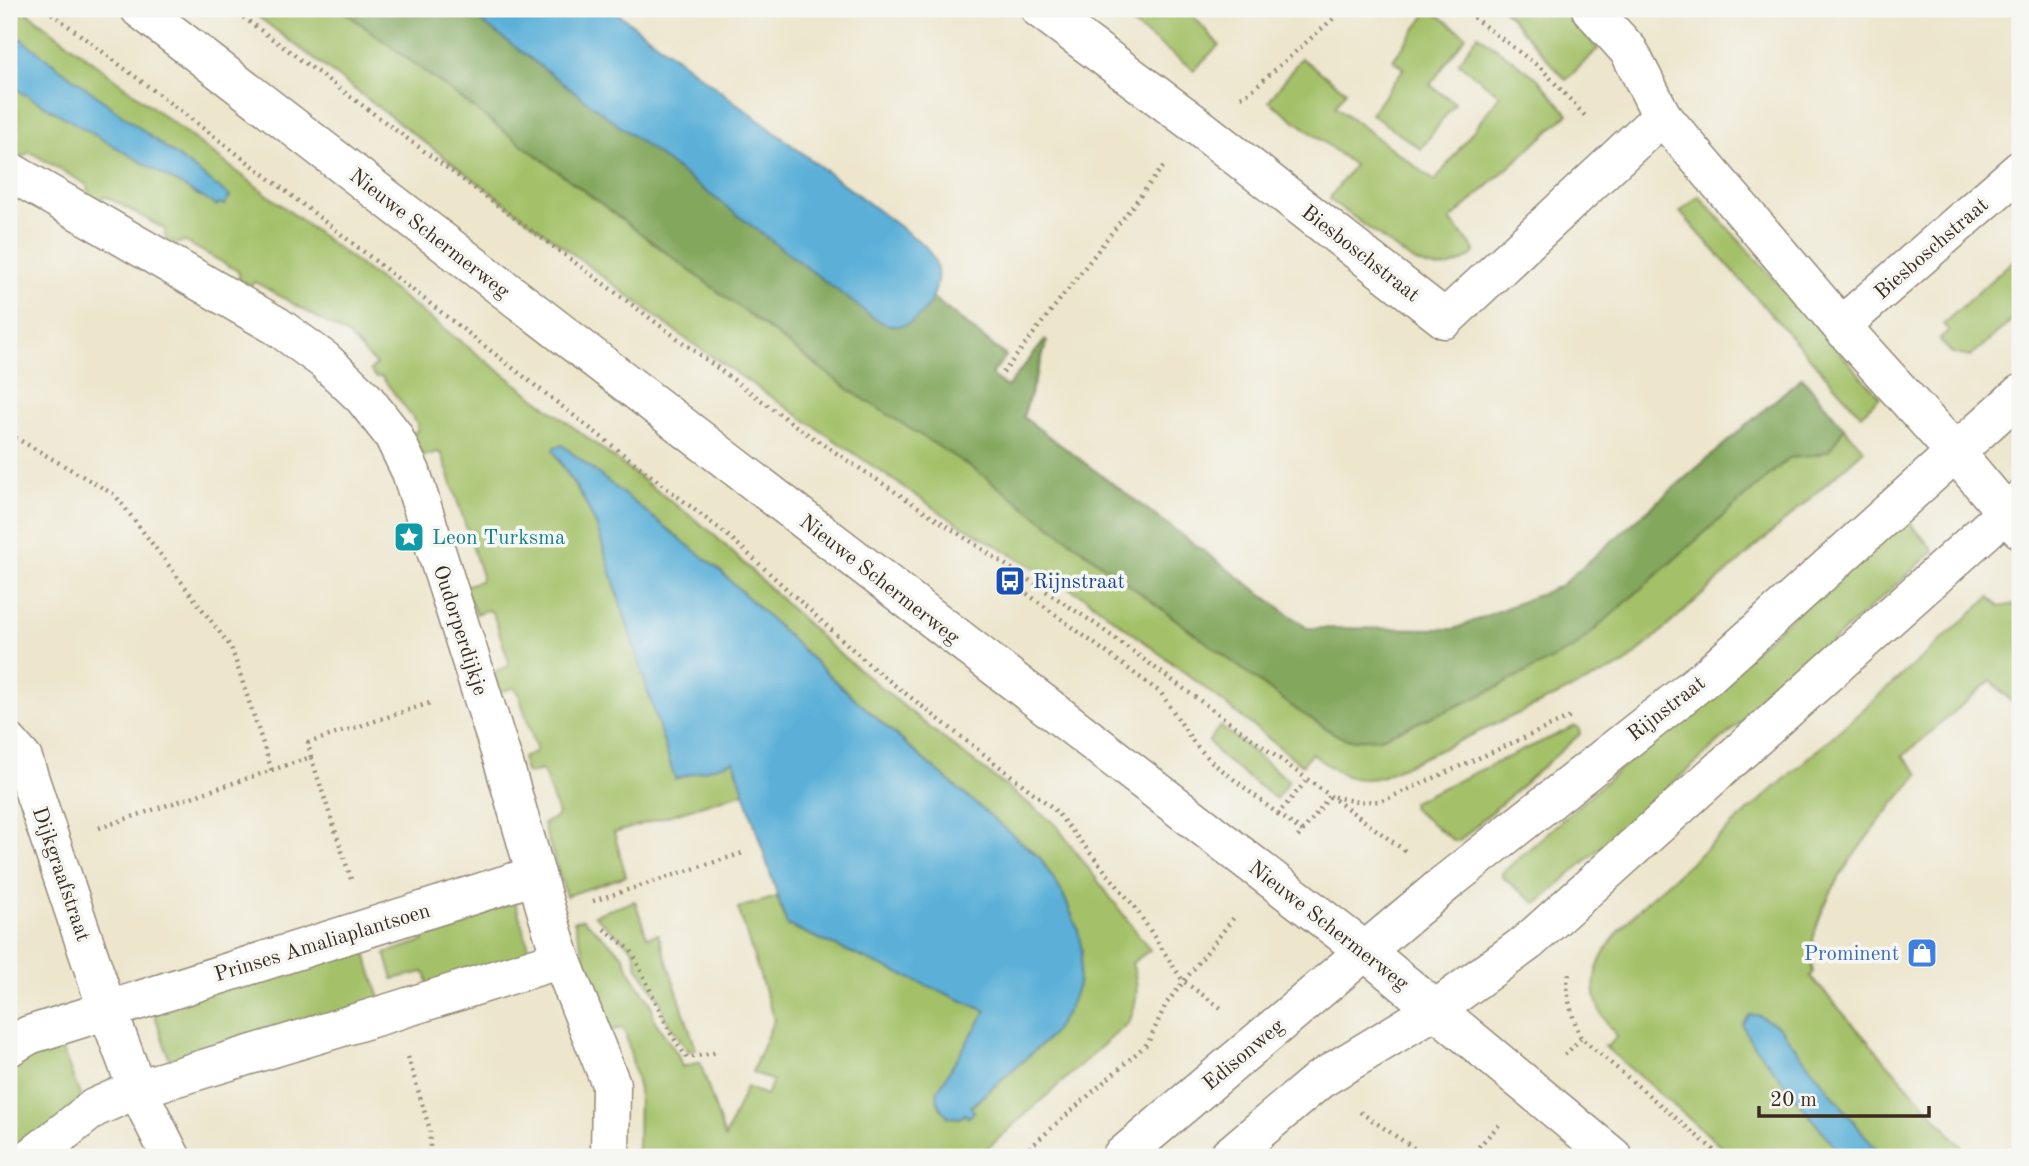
<svg xmlns="http://www.w3.org/2000/svg" width="2029" height="1166" font-family="'Old Standard TT',serif">
  <rect width="100%" height="100%" fill="#f6f6f2"/>
  <filter id="ink" filterUnits="userSpaceOnUse"><feTurbulence type="fractalNoise" baseFrequency=".0143" numOctaves="2"/><feDisplacementMap in="SourceGraphic" scale="14" xChannelSelector="R" yChannelSelector="G"/><feConvolveMatrix kernelMatrix="1 2 1 2 8 2 1 2 1" color-interpolation-filters="sRGB"/></filter>
  <filter id="wash" filterUnits="userSpaceOnUse"><feTurbulence type="fractalNoise" baseFrequency=".00686" numOctaves="4" result="noise"/><feDisplacementMap in="SourceGraphic" scale="28" xChannelSelector="R" yChannelSelector="G"/><feGaussianBlur stdDeviation="1.57" result="paint"/><feColorMatrix in="noise" values="0 0 0 0 0 0 0 0 0 0 0 0 0 0 0 0 0 1.4 0 .05"/><feComposite in="paint" operator="in"/></filter>
  <g filter="url(#wash)">
    <rect width="100%" height="100%" fill="#ede6cd"/>
    <g fill="#a4c169" stroke="#707644" stroke-width="2">
      <path d="M9 9H23L710 531 829 645 939 735 1055 824 1150 950 1132 963C1139 985 1138 1001 1129 1022L978 1157H621L624 1152 634 1153 638 1149 639 1090 625 1031 621 1028 610 1031 606 1028 574 921 583 919 624 956 629 970 651 1004 655 1021 678 1055 682 1067 700 1062 725 1138 746 1087 766 1095 773 1081 752 1072 774 1020 738 908 777 897 787 925 987 1011 938 1090 965 1113 974 1111 971 1107 1051 1036 1078 930 1063 894 1040 858 924 760 836 682 718 569 556 457 583 498 597 527 675 778 734 761 744 792 614 833 626 876 566 896 543 824 555 818 558 814 544 773 540 770 530 774 526 772 522 758 534 753 536 749 518 691 513 688 503 691 498 689 494 674 496 671 508 666 509 662 493 613 488 610 476 614 465 588 467 585 480 581 482 576 442 454 438 452 423 456 410 436 417 431 418 425 382 377H376L370 370 376 365 349 336 257 283 255 282 249 286 239 280V273L236 270 184 241 175 244 165 239V229L107 197H104L100 201 89 196 87 185 30 152 22 157 12 151 11 142 9 140V85L216 205 230 197 9 30Z"/>
      <path d="M248 9H341L851 391 977 471 1297 710 1337 735 1350 740 1381 738 1476 698 1574 648 1789 458 1811 456 1829 451 1844 428 1864 450 1625 664 1381 777C1349 784 1336 772 1312 753L1302 765 1196 681 1086 598 946 516 683 337Z"/>
      <path d="M1112 9H1187L1219 45 1194 70Z"/>
      <path d="M1430 9 1466 36 1430 85 1455 103 1421 149 1371 114 1404 68 1393 60Z"/>
      <path d="M1503 9H1562L1598 49 1566 80Z"/>
      <path d="M1478 35 1537 78 1568 114 1450 220 1475 250V253C1438 282 1415 264 1383 239 1366 226 1348 213 1330 200L1331 196 1354 165 1269 101 1301 58 1346 91 1335 106 1435 181 1500 95 1458 63Z"/>
      <path d="M1699 196 1880 397 1861 415 1680 212Z"/>
      <path d="M2020 254V313L1970 357 1952 353 1939 340 1949 331 1943 324Z"/>
      <path d="M1905 517 1934 551 1538 903 1534 902 1502 877V873Z"/>
      <path d="M1990 597 1999 607 2020 603V705L2017 708 1991 680 1903 756 1919 774C1880 820 1799 909 1813 973L1810 976 1971 1157H1882L1778 1026 1749 1039 1843 1157H1734L1604 1046H1608L1617 1036C1568 982 1608 941 1648 900Z"/>
      <path d="M1220 726 1289 781 1276 799 1220 756 1209 741Z"/>
      <path d="M1575 726 1579 728 1580 734 1459 841H1454L1413 809 1412 803 1414 801Z"/>
      <path d="M512 892 532 957 429 989 426 975 423 972 393 979 385 953 424 941 418 921Z"/>
      <path d="M635 901 647 937 658 934 696 1049 688 1051 664 1016 661 1002 637 966 634 950 594 915Z"/>
      <path d="M361 940 382 1005 173 1071 152 1006Z"/>
      <path d="M57 1037 83 1103 17 1157H9V1064Z"/>
    </g>
    <path fill="#83a75d" stroke="#5f683e" stroke-width="2" d="M341 9H465L875 319 926 309 933 298 1006 356 991 375 1007 387 1045 340 1047 342 1023 417 1307 628 1454 629 1560 586 1802 377 1844 428 1829 451 1811 456 1789 458 1574 648 1476 698 1380 738 1350 740 1337 735 1297 710 977 471 851 391Z"/>
    <g fill="#5cb0d8" stroke="#4c6d7b" stroke-width="2">
      <path d="M465 9H612L925 246C929 252 934 258 936 265 943 289 923 326 896 326 888 326 881 322 875 319Z"/>
      <path d="M9 30 230 196 224 205 219 203 217 206 9 85Z"/>
      <path d="M562 445 718 569 836 682 924 760 1040 858 1063 894 1078 930 1082 951 1078 985 1069 1009 1051 1036 971 1106 974 1112 968 1118 965 1114 960 1118 949 1117C940 1109 935 1102 938 1090L986 1011 787 925 734 761 675 779 597 527 583 498 553 450 554 447Z"/>
      <path d="M1750 1015H1758L1778 1026 1882 1157H1843L1749 1039 1743 1025Z"/>
    </g>
  </g>
  <g filter="url(#ink)">
    <g fill="none" stroke-linecap="round" stroke-linejoin="round">
      <g stroke="#948876" stroke-width="41">
        <g id="minor">
          <path d="M1040 9 1195 124 1445 319 1662 116 1629 51 1591 9"/>
          <path d="M1662 116 1841 326 1955 452 2020 529"/>
          <path d="M9 171 277 326 324 360 364 398 393 435 411 472 504 764 547 913 561 959 611 1084 610 1157"/>
          <path d="M1841 326 2020 170"/>
          <path d="M9 743 23 759 107 1009 137 1089 171 1157"/>
          <path d="M9 1047 29 1035 536 875"/>
          <path d="M32 1157 94 1108 137 1089 395 1011 561 959"/>
          <path d="M1121 1157 1447 882 1710 674 2020 394"/>
          <path d="M1228 1157 1319 1080 1436 1009 1528 942 2020 500"/>
        </g>
      </g>
      <g stroke="#948876" stroke-width="41">
        <path id="major" d="M140 9 1365 951 1613 1157"/>
      </g>
      <g stroke="#948876" stroke-width="4.5" stroke-dasharray="2 5" stroke-linecap="butt">
        <path d="M46 9 265 175 731 538 874 669 1053 808 1134 906 1183 981 1221 1008"/>
        <path d="M232 9 800 429 1094 623 1408 853"/>
        <path d="M1462 9 1542 69 1587 118"/>
        <path d="M1241 97 1251 91 1344 9"/>
        <path d="M1003 373 1165 164"/>
        <path d="M9 434 115 495 231 647 272 771"/>
        <path d="M1010 581 1161 693 1194 743 1212 762 1278 814 1307 780"/>
        <path d="M311 757 308 743 433 702"/>
        <path d="M1278 814 1302 831"/>
        <path d="M99 828 311 757 352 882"/>
        <path d="M1298 837 1330 796 1358 802 1382 801 1573 716"/>
        <path d="M593 901 746 852"/>
        <path d="M604 929 631 950 671 1034 687 1058 718 1052"/>
        <path d="M1569 974C1563 992 1574 1021 1581 1038L1722 1157"/>
        <path d="M1565 1055 1581 1038"/>
        <path d="M408 1057 430 1130V1157"/>
        <path d="M1360 1112 1427 1157"/>
        <path d="M1019 1157 1148 1043 1166 1004 1236 915"/>
        <path d="M1469 1157 1499 1125"/>
      </g>
      <use href="#minor" stroke="#fff" stroke-width="38"/>
      <use href="#major" stroke="#fff" stroke-width="38"/>
    </g>
  </g>
  <defs>
    <g id="sight-square" transform="scale(1.575)"><rect x="-9" y="-9" width="18" height="18" rx="4" fill="#0f9aa8" stroke="#f6f6f2"/><path d="M0-6L1.8-2.2L6-1.7L2.9 1.2L3.7 5.4L0 3.3L-3.7 5.4L-2.9 1.2L-6-1.7L-1.8-2.2Z" fill="#fff"/></g>
    <g id="bus-square" transform="scale(1.575)"><rect x="-9" y="-9" width="18" height="18" rx="4" fill="#1a4fb4" stroke="#f6f6f2"/><path d="M-5-6H5V4H4V6H2V4H-2V6H-4V4H-5ZM-3.5-4V0h7V-4ZM-3.5 1.2v1.5H-2V1.2ZM2 1.2v1.5H3.5V1.2Z" fill="#fff"/></g>
    <g id="shop-square" transform="scale(1.575)"><rect x="-9" y="-9" width="18" height="18" rx="4" fill="#3f7fe0" stroke="#f6f6f2"/><path d="M-5-2.5h2.3a2.7 3.5 0 0 1 5.4 0H5L5.5 6h-11ZM-1.5-2.5h3a1.5 2.3 0 0 0-3 0Z" fill="#fff"/></g>
  </defs>
  <g fill-rule="evenodd">
    <use href="#sight-square" x="409" y="537"/>
    <use href="#bus-square" x="1010" y="581"/>
    <use href="#shop-square" x="1922" y="953"/>
  </g>
  <g text-anchor="middle" stroke-width="7" stroke-linejoin="round" paint-order="stroke">
    <g font-size="21" fill="#3b2a1e" stroke="#f6f6f2">
      <text transform="translate(430 233) rotate(38)" y="7">Nieuwe Schermerweg</text>
      <text transform="translate(1931 248) rotate(-41)" y="7">Biesboschstraat</text>
      <text transform="translate(1361 253) rotate(38)" y="7">Biesboschstraat</text>
      <text transform="translate(880 579) rotate(38)" y="7">Nieuwe Schermerweg</text>
      <text transform="translate(461 630) rotate(72)" y="7">Oudorperdijkje</text>
      <text transform="translate(1666 708) rotate(-38)" y="7">Rijnstraat</text>
      <text transform="translate(62 874) rotate(71)" y="7">Dijkgraafstraat</text>
      <text transform="translate(1329 925) rotate(38)" y="7">Nieuwe Schermerweg</text>
      <text transform="translate(322 942) rotate(-17)" y="7">Prinses Amaliaplantsoen</text>
      <text transform="translate(1243 1054) rotate(-40)" y="7">Edisonweg</text>
    </g>
    <g font-size="21" fill="#0d838f" stroke="#f6f6f2" text-anchor="start">
      <text x="432" y="544">Leon Turksma</text>
    </g>
    <g font-size="21" fill="#164399" stroke="#f6f6f2" text-anchor="start">
      <text x="1033" y="588">Rijnstraat</text>
    </g>
    <g font-size="21" fill="#366cbe" stroke="#f6f6f2" text-anchor="end">
      <text x="1899" y="960">Prominent</text>
    </g>
  </g>
  <rect width="2029" height="1166" fill="none" stroke="#f6f6f2" stroke-width="35"/>
  <path d="M1759 1106v10h170v-10" fill="none" stroke="#3b2a1e" stroke-width="3.5"/>
  <text x="1770" y="1106" font-size="21" fill="#3b2a1e" stroke="#f6f6f2" stroke-width="5" paint-order="stroke">20 m</text>
</svg>
